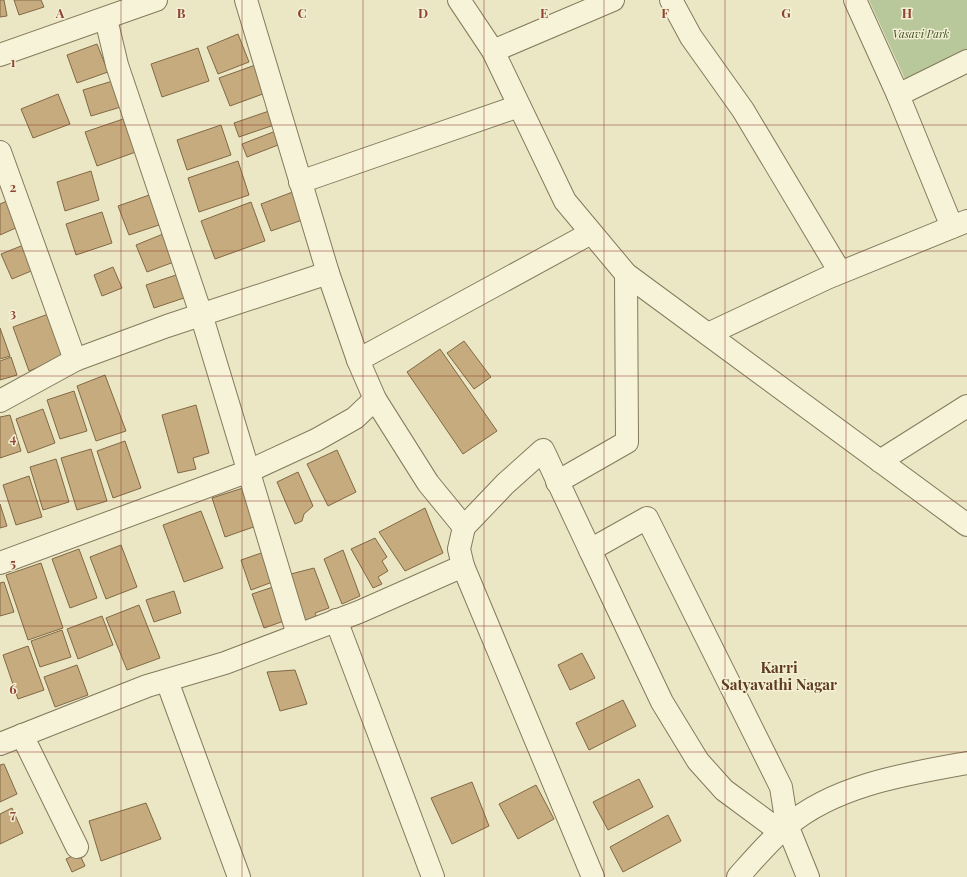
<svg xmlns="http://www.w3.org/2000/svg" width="967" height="877" font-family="'Playfair Display',serif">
  <rect width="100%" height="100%" fill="#ebe7c5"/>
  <path fill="#b9c89a" d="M869 0H967V50L905 79Z"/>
  <g fill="#c6ab7e" stroke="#816944">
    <path d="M0 0H4L7 16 0 17Z"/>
    <path d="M14 0H41L44 7 19 15Z"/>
    <path d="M238 34 249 62 218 74 207 47Z"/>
    <path d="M97 44 108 72 77 83 67 55Z"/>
    <path d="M198 48 209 81 162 97 151 64Z"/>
    <path d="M261 63 271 91 230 106 219 78Z"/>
    <path d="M116 80 124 106 91 116 83 90Z"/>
    <path d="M58 94 70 124 33 138 21 109Z"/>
    <path d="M269 111 274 125 239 137 234 123Z"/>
    <path d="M132 116 144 149 97 166 85 132Z"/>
    <path d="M221 125 231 155 187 170 177 140Z"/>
    <path d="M281 129 286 142 247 157 242 144Z"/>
    <path d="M238 161 249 195 199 212 188 178Z"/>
    <path d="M91 171 99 200 65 211 57 182Z"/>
    <path d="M298 190 308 218 271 231 261 204Z"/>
    <path d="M155 193 165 223 129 235 118 206Z"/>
    <path d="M7 201 18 227 0 235V204Z"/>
    <path d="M251 202 265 241 215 259 201 221Z"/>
    <path d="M102 212 112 243 76 255 66 224Z"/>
    <path d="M163 234 174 262 147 272 136 245Z"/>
    <path d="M26 244 36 269 12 279 1 254Z"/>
    <path d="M113 267 122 288 102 296 94 275Z"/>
    <path d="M182 273 190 296 154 308 146 285Z"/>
    <path d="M51 313 66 357 29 371 13 327Z"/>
    <path d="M0 328 10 356 0 359Z"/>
    <path d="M464 341 491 377 474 389 447 353Z"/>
    <path d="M440 349 497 431 463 454 407 372Z"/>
    <path d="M11 357 17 375 0 380V361Z"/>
    <path d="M105 375 126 431 96 441 77 386Z"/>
    <path d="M74 391 87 431 60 439 47 400Z"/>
    <path d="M196 405 209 453 193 458 196 469 178 473 162 415Z"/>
    <path d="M43 409 55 443 28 453 16 419Z"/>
    <path d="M10 415 21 451 0 458V417Z"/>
    <path d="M125 441 141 488 113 498 97 451Z"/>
    <path d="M91 449 107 501 77 510 61 458Z"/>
    <path d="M337 450 356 492 328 506 307 464Z"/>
    <path d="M56 459 69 502 43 510 30 467Z"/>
    <path d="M298 472 313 506 304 514 302 521 295 524 277 482Z"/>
    <path d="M29 476 42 517 16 525 3 485Z"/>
    <path d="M249 486 262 524 225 537 212 498Z"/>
    <path d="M0 504 7 526 0 528Z"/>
    <path d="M425 508 443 553 405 571 379 532Z"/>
    <path d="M201 511 223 568 184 582 163 525Z"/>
    <path d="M375 538 387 557 382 561 388 571 378 577 382 584 373 588 351 549Z"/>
    <path d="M121 545 137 587 106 599 90 557Z"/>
    <path d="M79 549 97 598 70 608 52 559Z"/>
    <path d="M343 550 360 596 342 604 324 559Z"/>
    <path d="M267 551 278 580 251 590 241 560Z"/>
    <path d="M41 563 63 628 28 640 6 575Z"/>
    <path d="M314 568 329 608 315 613 318 620 306 625 287 575Z"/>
    <path d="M4 582 14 612 0 616V583Z"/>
    <path d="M279 585 290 619 264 628 252 594Z"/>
    <path d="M174 591 181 613 154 622 146 600Z"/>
    <path d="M139 605 160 658 127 670 106 618Z"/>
    <path d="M102 616 113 645 78 659 67 629Z"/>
    <path d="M62 630 71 657 40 667 31 641Z"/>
    <path d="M28 646 44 690 18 699 3 655Z"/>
    <path d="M582 653 595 678 570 690 558 665Z"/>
    <path d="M77 665 88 695 55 707 44 677Z"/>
    <path d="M295 670 307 704 280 711 267 672Z"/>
    <path d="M623 700 636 726 589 750 576 723Z"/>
    <path d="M4 764 17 794 0 802V765Z"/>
    <path d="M639 779 653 807 608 830 593 802Z"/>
    <path d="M472 782 489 826 452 844 431 798Z"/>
    <path d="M536 785 554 819 518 839 499 804Z"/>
    <path d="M146 803 161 839 101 861 89 821Z"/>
    <path d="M12 808 23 833 0 844V814Z"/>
    <path d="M668 815 681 841 623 872 610 847Z"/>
    <path d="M79 853 85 866 72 872 66 859Z"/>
  </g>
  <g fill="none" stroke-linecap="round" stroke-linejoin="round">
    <g stroke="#847a5c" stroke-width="24">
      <g id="minor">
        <path d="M246 0 328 273 358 360 375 399 428 483 464 527"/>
        <path d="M459 0 493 51 565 201 626 274 967 525"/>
        <path d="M671 0 691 37 743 110 840 272"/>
        <path d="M855 0 898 95 952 227"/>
        <path d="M106 19 117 65 201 314 298 635"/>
        <path d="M493 51 613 0"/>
        <path d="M0 55 156 0"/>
        <path d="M898 95 967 61"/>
        <path d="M0 152 75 360"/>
        <path d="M300 182 519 106"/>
        <path d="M708 334 827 278 967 221"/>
        <path d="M358 360 591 233"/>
        <path d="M0 401 75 360 167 326 328 273"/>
        <path d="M880 461 967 406"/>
        <path d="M557 482 627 442 626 274"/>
        <path d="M590 550 662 702 698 761 724 790 781 832"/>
        <path d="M0 563 249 471 316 440 355 418 375 399"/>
        <path d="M463 566 593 877"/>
        <path d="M336 620 433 877"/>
        <path d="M167 681 239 877"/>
        <path d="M22 735 77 847"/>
        <path d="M0 744 147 686 225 663 359 612 463 566 459 549 464 527 505 484 543 450 590 550 647 518 781 787 787 825 808 877"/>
        <path d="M738 877C754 859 769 841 787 826 835 785 906 774 967 763"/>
      </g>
    </g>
    <use href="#minor" stroke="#f6f3d8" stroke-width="22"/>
  </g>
  <path fill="none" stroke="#8f4431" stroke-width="1" stroke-opacity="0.55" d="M121 0V877M242 0V877M363 0V877M484 0V877M604 0V877M725 0V877M846 0V877M0 125H967M0 251H967M0 376H967M0 501H967M0 626H967M0 752H967"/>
  <g text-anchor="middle" stroke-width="3" stroke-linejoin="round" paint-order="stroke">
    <g font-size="11" font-style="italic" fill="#3e5027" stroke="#f3f0d4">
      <text x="921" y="38">Vasavi Park</text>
    </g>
    <g font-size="15" font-weight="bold" fill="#5f3b22" stroke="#f3f0d4">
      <text x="779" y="673">Karri<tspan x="779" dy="17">Satyavathi Nagar</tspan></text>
    </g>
  </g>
  <g font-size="13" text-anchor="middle" font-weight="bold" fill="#8f4431" stroke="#f3f0d4" stroke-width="3" stroke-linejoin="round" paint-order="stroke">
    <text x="60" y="18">A</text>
    <text x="181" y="18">B</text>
    <text x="302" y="18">C</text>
    <text x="423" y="18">D</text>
    <text x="544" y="18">E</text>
    <text x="665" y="18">F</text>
    <text x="786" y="18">G</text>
    <text x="907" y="18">H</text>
    <text x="13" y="67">1</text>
    <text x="13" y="192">2</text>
    <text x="13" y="318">3</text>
    <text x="13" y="443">4</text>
    <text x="13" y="568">5</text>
    <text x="13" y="694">6</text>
    <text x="13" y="819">7</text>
  </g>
</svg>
